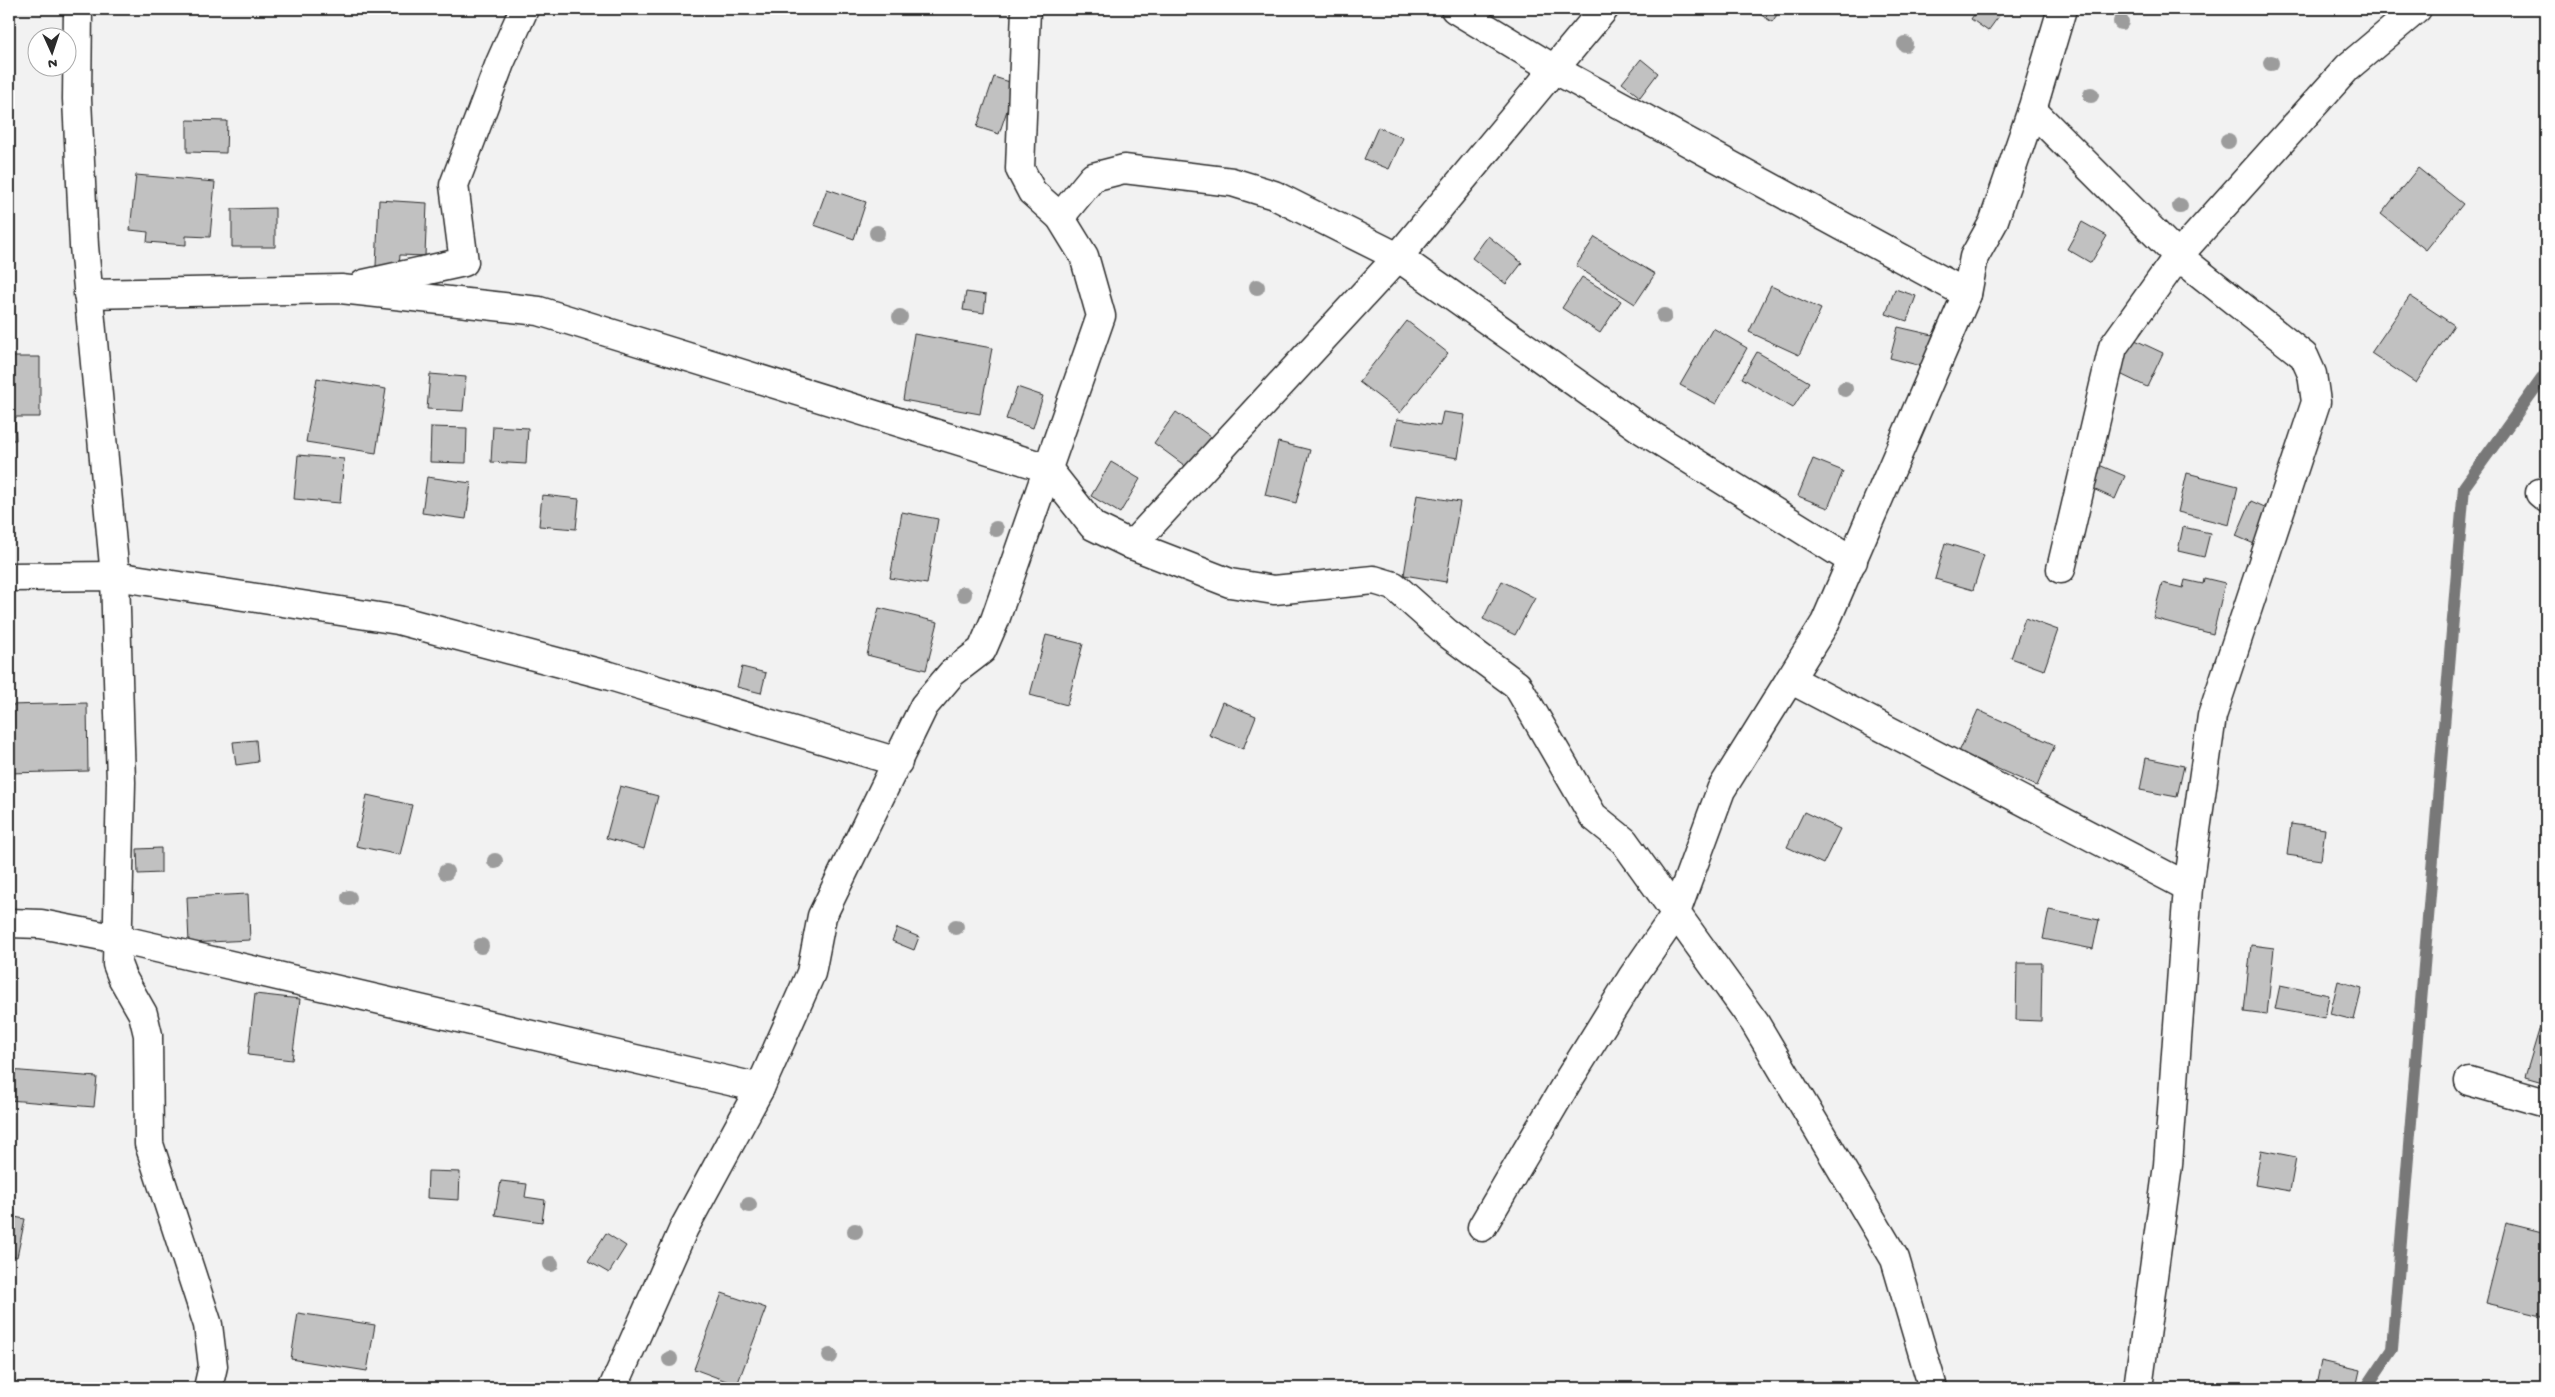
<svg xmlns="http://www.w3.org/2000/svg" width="2555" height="1397" font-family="'Gochi Hand',sans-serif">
  <rect width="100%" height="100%" fill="#f2f2f2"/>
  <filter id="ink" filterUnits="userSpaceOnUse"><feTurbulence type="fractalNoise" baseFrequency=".02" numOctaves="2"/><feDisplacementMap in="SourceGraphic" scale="10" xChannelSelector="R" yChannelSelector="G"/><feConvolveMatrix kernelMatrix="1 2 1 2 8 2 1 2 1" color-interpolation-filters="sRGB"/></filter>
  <g filter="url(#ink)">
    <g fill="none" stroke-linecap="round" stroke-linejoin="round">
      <path stroke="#787878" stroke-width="12" d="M2366 1388 2392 1349 2464 487 2546 373"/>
    </g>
    <g fill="#c1c1c1" stroke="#2b2b2b">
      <path d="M1752 9H1781L1772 22Z"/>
      <path d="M1978 9H2004L1988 31 1971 19Z"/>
      <path d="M1641 59 1658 73 1640 97 1622 83Z"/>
      <path d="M994 77 1016 84 999 134 977 127Z"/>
      <path d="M187 120 227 121 226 153 187 152Z"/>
      <path d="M1378 127 1403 138 1389 169 1364 159Z"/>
      <path d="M2418 168 2463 204 2426 250 2381 214Z"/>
      <path d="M136 175 215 182 210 237 186 236V245L147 242 148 232 130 230Z"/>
      <path d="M827 189 866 202 854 239 814 225Z"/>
      <path d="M379 200 427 203 425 256 400 255 399 267 376 266Z"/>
      <path d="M275 208V247H232V209Z"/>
      <path d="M2082 222 2107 236 2091 263 2067 249Z"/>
      <path d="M1488 236 1522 263 1506 284 1472 258Z"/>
      <path d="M1595 237 1655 274 1635 304 1576 266Z"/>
      <path d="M1582 277 1621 301 1600 333 1562 308Z"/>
      <path d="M1771 286 1821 309 1799 355 1749 332Z"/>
      <path d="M1895 289 1916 296 1907 321 1886 314Z"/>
      <path d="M966 292 986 295 984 313 963 310Z"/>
      <path d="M2410 296 2454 325 2416 383 2371 353Z"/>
      <path d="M1407 321 1448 353 1400 413 1359 382Z"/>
      <path d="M1898 327 1933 335 1925 367 1890 358Z"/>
      <path d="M1713 328 1747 348 1716 404 1680 385Z"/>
      <path d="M914 334 992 348 980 414 903 400Z"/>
      <path d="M2133 339 2163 353 2147 387 2116 372Z"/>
      <path d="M1757 352 1809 382 1793 408 1742 378Z"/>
      <path d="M9 357H40V417H15L16 440H9Z"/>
      <path d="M430 374 466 377 463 411 427 409Z"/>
      <path d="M317 378 386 389 376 453 306 442Z"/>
      <path d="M1017 387 1043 396 1033 428 1006 419Z"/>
      <path d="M1176 412 1211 437 1188 468 1154 443Z"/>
      <path d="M1443 412 1465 415 1458 458 1391 447 1397 419 1440 426Z"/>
      <path d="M493 426 528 428 526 464 491 462Z"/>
      <path d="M431 427 467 428 466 463 430 462Z"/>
      <path d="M1278 442 1310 450 1296 503 1265 495Z"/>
      <path d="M298 455 344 459 340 503 294 499Z"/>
      <path d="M1813 459 1843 471 1828 508 1798 496Z"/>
      <path d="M1111 462 1140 479 1120 513 1091 496Z"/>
      <path d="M2099 465 2125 476 2115 499 2089 487Z"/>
      <path d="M2187 473 2238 486 2229 525 2178 512Z"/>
      <path d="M427 477 471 483 466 519 422 513Z"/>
      <path d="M542 495 579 499 576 529 539 526Z"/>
      <path d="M1417 495 1460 502 1446 582 1404 575Z"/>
      <path d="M2251 501 2276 512 2261 547 2236 536Z"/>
      <path d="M902 512 938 519 927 584 890 578Z"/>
      <path d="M2183 527 2210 533 2204 557 2178 551Z"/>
      <path d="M1945 543 1984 555 1973 590 1935 579Z"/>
      <path d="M2204 578 2225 583 2213 634 2153 618 2162 583 2183 588 2185 580 2203 584Z"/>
      <path d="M1502 581 1535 598 1515 635 1483 619Z"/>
      <path d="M879 608 938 622 926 670 867 655Z"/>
      <path d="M2025 618 2058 630 2044 670 2011 658Z"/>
      <path d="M1046 635 1083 644 1067 705 1030 695Z"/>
      <path d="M742 667 766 673 761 693 737 687Z"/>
      <path d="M1222 702 1256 716 1243 749 1209 735Z"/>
      <path d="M87 703 88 771 9 773V705Z"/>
      <path d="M1978 710 2055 745 2037 786 1959 752Z"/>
      <path d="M256 740 258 762 236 765 233 742Z"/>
      <path d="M2146 758 2184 766 2177 797 2140 790Z"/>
      <path d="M620 786 658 796 644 849 606 838Z"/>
      <path d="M367 795 412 805 400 855 356 846Z"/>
      <path d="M1804 812 1840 829 1823 864 1787 847Z"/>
      <path d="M2291 824 2325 829 2321 860 2287 855Z"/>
      <path d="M161 848V873L138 874 137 849Z"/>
      <path d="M248 894 250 940 189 943 187 897Z"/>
      <path d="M2049 910 2099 920 2093 949 2043 939Z"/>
      <path d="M897 928 919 937 914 950 892 941Z"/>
      <path d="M2251 945 2274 948 2267 1015 2244 1012Z"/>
      <path d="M2017 963H2042L2041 1021 2016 1020Z"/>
      <path d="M2338 981 2362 988 2354 1020 2330 1014Z"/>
      <path d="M2280 985 2329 995 2325 1018 2275 1009Z"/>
      <path d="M255 994 300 999 292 1060 248 1055Z"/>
      <path d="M2546 1007V1083L2525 1077Z"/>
      <path d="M9 1070 97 1077 94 1107 9 1100Z"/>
      <path d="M2261 1150 2296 1157 2290 1191 2255 1185Z"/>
      <path d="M428 1171 460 1172 459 1200 427 1198Z"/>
      <path d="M501 1181 527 1184 525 1197 545 1200 542 1222 495 1215Z"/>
      <path d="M9 1216 25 1219 17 1257 9 1255Z"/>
      <path d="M2506 1223 2546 1233V1317L2486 1303Z"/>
      <path d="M606 1233 626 1246 609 1273 588 1261Z"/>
      <path d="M722 1293 766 1308 737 1385 694 1369Z"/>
      <path d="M298 1313 375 1325 367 1371 291 1359Z"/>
      <path d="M2321 1361 2360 1370 2356 1388 2316 1386Z"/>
      <path d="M325 1382 351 1388H323Z"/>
    </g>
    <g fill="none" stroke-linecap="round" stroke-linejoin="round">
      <g stroke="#2b2b2b" stroke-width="31">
        <g id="minor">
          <path d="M78 9 77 99 84 246 115 576 121 782 117 964 122 977 143 1014 148 1035 149 1144 208 1325 213 1366 208 1388"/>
          <path d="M1455 9 1554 69 1967 294"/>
          <path d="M2032 110 2178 256 2304 356 2312 374 2316 402 2212 716 2188 887 2168 1165 2138 1388"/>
          <path d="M1060 217 1093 177 1124 169 1232 182 1274 195 1398 257 1641 429 1853 561"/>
          <path d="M364 284 464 262 454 185 500 63 524 9"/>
          <path d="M88 294 341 289 539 311 1047 468 1093 526 1132 545 1230 583 1274 590 1374 580 1394 586 1447 633 1517 685 1593 816 1624 841 1755 1023 1895 1259 1933 1388"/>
          <path d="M2540 493 2546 498"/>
          <path d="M1132 545 1398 257 1604 9"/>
          <path d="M2061 569 2113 347 2178 256 2348 67 2417 9"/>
          <path d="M9 577 115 576 398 620 610 676 898 762"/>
          <path d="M1790 679 2188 887"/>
          <path d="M9 923 41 924 118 939 760 1088"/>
          <path d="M2469 1081 2546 1103"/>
          <path d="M1482 1227 1569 1079 1633 976 1675 915 1721 790 1825 623 1967 294 1974 257 1993 223 2032 110 2062 9"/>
          <path d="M613 1388 684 1228 760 1088 811 973 822 916 924 706 952 673 982 650 995 620 1101 316 1084 256 1060 217 1032 192 1020 169 1026 9"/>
        </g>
      </g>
      <use href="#minor" stroke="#fff" stroke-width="28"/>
    </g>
    <g fill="#9c9c9c">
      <circle cx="2121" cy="22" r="8"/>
      <circle cx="1905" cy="44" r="8"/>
      <circle cx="2271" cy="63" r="8"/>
      <circle cx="2091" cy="95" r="8"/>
      <circle cx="2228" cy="141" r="8"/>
      <circle cx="2180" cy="206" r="8"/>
      <circle cx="877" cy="233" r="8"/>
      <circle cx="1257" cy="287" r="8"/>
      <circle cx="1664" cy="316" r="8"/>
      <circle cx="900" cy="317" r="8"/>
      <circle cx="1845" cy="389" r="8"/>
      <circle cx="996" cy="529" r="8"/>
      <circle cx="964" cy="594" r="8"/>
      <circle cx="495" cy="861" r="8"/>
      <circle cx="446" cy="872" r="8"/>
      <circle cx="349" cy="898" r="8"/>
      <circle cx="956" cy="927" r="8"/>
      <circle cx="481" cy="946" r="8"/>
      <circle cx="749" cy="1205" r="8"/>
      <circle cx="855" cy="1231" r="8"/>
      <circle cx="551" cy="1264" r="8"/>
      <circle cx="830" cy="1356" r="8"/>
      <circle cx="670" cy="1359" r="8"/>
    </g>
  </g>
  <rect width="2555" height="1397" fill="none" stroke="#fff" stroke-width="30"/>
  <rect x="15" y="15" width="2525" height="1367" fill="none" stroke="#2b2b2b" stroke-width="2" filter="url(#ink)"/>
  <g transform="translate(52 52) rotate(177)"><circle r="24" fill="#ffffff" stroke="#aaaaaa"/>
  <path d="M0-4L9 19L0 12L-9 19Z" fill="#2b2b2b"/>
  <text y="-8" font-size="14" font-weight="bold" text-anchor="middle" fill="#2b2b2b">N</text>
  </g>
</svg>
